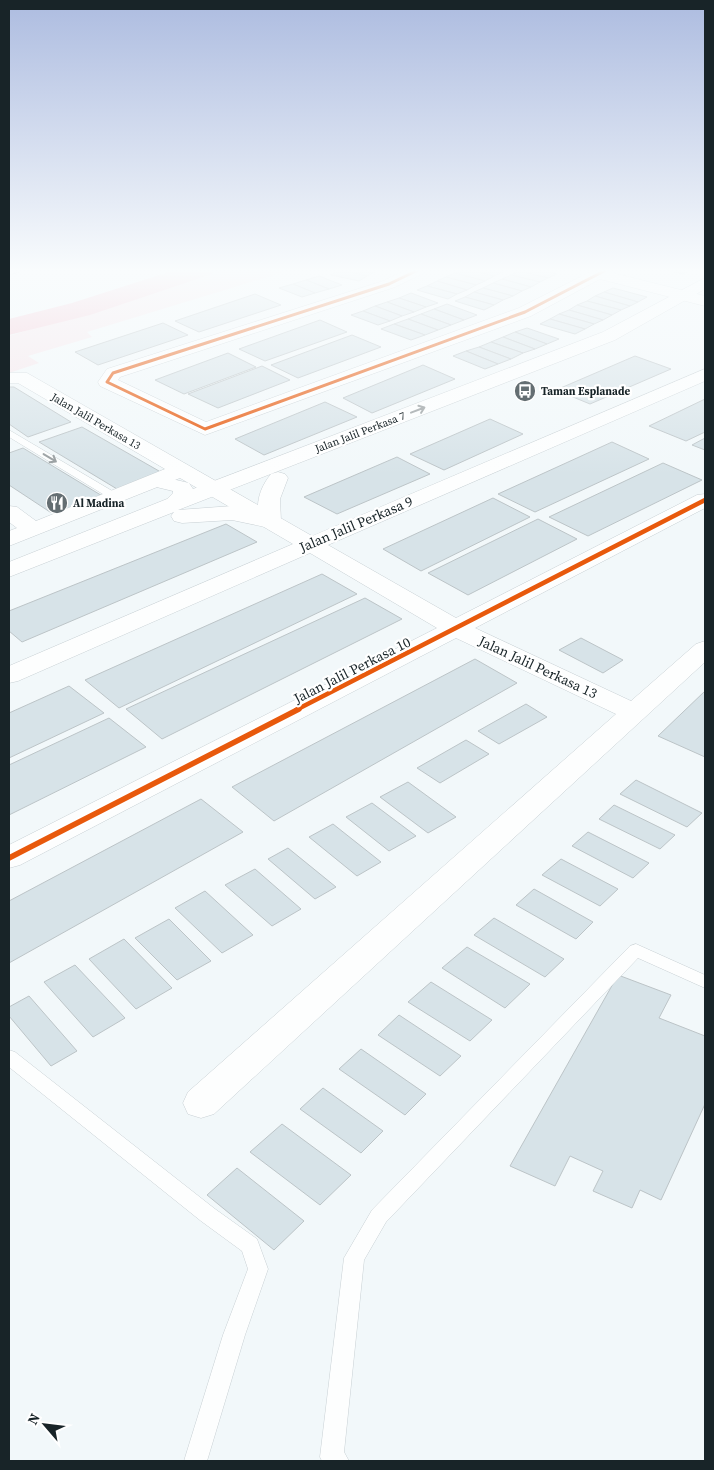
<svg xmlns="http://www.w3.org/2000/svg" width="714" height="1470" font-family="'Source Serif 4',serif">
  <rect width="100%" height="100%" fill="#f2f8fa"/>
  <path fill="#f6e6eb" d="M227 269H294L87 332 92 337 28 356 39 363 9 373V336Z"/>
  <g fill="none" stroke-linecap="round" stroke-linejoin="round">
    <path fill="#f5c8d4" fill-rule="evenodd" d="M178 269H215L212 274 90 315 9 335V319L72 303Z"/>
  </g>
  <g fill="#d7e3e8" stroke="#bcc4c7">
    <path d="M343 269H362L375 272 367 276 340 270Z"/>
    <path d="M465 269H490L503 272 494 276Z"/>
    <path d="M465 269 494 276 485 281 455 273Z"/>
    <path d="M523 269H539L557 274 548 278 519 271Z"/>
    <path d="M662 269H686L691 270 683 274Z"/>
    <path d="M340 270 367 276 359 281 331 275Z"/>
    <path d="M519 271 548 278 540 282 511 275Z"/>
    <path d="M455 273 485 281 476 285 446 277Z"/>
    <path d="M511 275 540 282 531 287 502 279Z"/>
    <path d="M319 276 342 285 329 289 306 280Z"/>
    <path d="M446 277 476 285 467 290 437 281Z"/>
    <path d="M502 279 531 287 522 291 493 283Z"/>
    <path d="M306 280 329 289 315 293 293 284Z"/>
    <path d="M437 281 467 290 457 294 427 286Z"/>
    <path d="M493 283 522 291 513 296 483 288Z"/>
    <path d="M293 284 315 293 302 297 279 288Z"/>
    <path d="M427 286 457 294 448 299 417 290Z"/>
    <path d="M483 288 513 296 503 300 474 292Z"/>
    <path d="M613 288 647 297 638 302 604 292Z"/>
    <path d="M474 292 503 300 494 305 465 297Z"/>
    <path d="M604 292 638 302 630 306 595 296Z"/>
    <path d="M411 293 438 303 426 307 399 298Z"/>
    <path d="M255 294 281 305 199 332 175 321Z"/>
    <path d="M595 296 630 306 621 310 587 301Z"/>
    <path d="M465 297 494 305 484 310 455 301Z"/>
    <path d="M399 298 426 307 414 312 387 302Z"/>
    <path d="M587 301 621 310 612 315 577 305Z"/>
    <path d="M387 302 414 312 402 316 375 306Z"/>
    <path d="M447 304 477 315 464 320 434 309Z"/>
    <path d="M577 305 612 315 603 320 569 310Z"/>
    <path d="M375 306 402 316 390 321 363 311Z"/>
    <path d="M434 309 464 320 451 325 421 314Z"/>
    <path d="M569 310 603 320 594 324 559 314Z"/>
    <path d="M363 311 390 321 378 325 351 315Z"/>
    <path d="M421 314 451 325 438 330 408 319Z"/>
    <path d="M559 314 594 324 585 329 550 319Z"/>
    <path d="M408 319 438 330 425 335 394 324Z"/>
    <path d="M550 319 585 329 575 334 540 324Z"/>
    <path d="M320 320 347 332 265 361 239 349Z"/>
    <path d="M163 323 188 335 98 365 75 352Z"/>
    <path d="M394 324 425 335 411 340 381 329Z"/>
    <path d="M527 328 559 339 547 344 515 332Z"/>
    <path d="M515 332 547 344 535 349 503 337Z"/>
    <path d="M352 335 381 347 298 378 271 365Z"/>
    <path d="M503 337 535 349 523 353 491 342Z"/>
    <path d="M491 342 523 353 511 359 479 347Z"/>
    <path d="M479 347 511 359 498 364 466 351Z"/>
    <path d="M466 351 498 364 485 369 453 356Z"/>
    <path d="M228 353 256 367 184 394 155 380Z"/>
    <path d="M635 356 671 369 590 404 556 390Z"/>
    <path d="M423 365 455 379 372 413 343 398Z"/>
    <path d="M262 366 290 380 218 408 188 394Z"/>
    <path d="M9 387H14L71 422 28 437 9 424Z"/>
    <path d="M705 399V432L686 441 649 426Z"/>
    <path d="M325 402 357 417 264 455 235 439Z"/>
    <path d="M490 419 523 434 444 470 410 454Z"/>
    <path d="M82 427 159 471 158 477 122 492 39 442Z"/>
    <path d="M705 438V450L692 445Z"/>
    <path d="M612 442 649 459 535 512 498 494Z"/>
    <path d="M23 448 104 497 67 512H50L9 485V453Z"/>
    <path d="M397 457 430 474 337 514 304 497Z"/>
    <path d="M663 463 702 480 588 536 549 517Z"/>
    <path d="M493 498 530 517 421 571 383 549Z"/>
    <path d="M538 519 577 539 468 595 428 573Z"/>
    <path d="M226 524 257 542 22 642 9 631V611Z"/>
    <path d="M322 574 357 594 119 708 85 680Z"/>
    <path d="M365 598 402 619 162 739 126 709Z"/>
    <path d="M581 638 623 660 603 673 559 650Z"/>
    <path d="M475 659 517 683 274 821 232 787Z"/>
    <path d="M69 686 104 713 9 758V713Z"/>
    <path d="M705 691V757L658 736Z"/>
    <path d="M526 704 547 717 499 744 478 731Z"/>
    <path d="M109 718 146 747 9 815V765Z"/>
    <path d="M466 740 489 754 440 783 417 768Z"/>
    <path d="M636 780 702 813 687 827 620 794Z"/>
    <path d="M408 782 456 817 428 833 380 797Z"/>
    <path d="M201 799 243 832 9 963V901Z"/>
    <path d="M372 803 416 836 389 851 346 817Z"/>
    <path d="M614 805 675 835 660 849 599 819Z"/>
    <path d="M333 824 381 862 357 876 309 837Z"/>
    <path d="M588 832 649 863 633 878 572 846Z"/>
    <path d="M288 848 336 887 315 899 268 859Z"/>
    <path d="M561 859 618 889 600 906 542 875Z"/>
    <path d="M255 869 301 909 272 926 225 885Z"/>
    <path d="M534 889 593 922 576 939 516 905Z"/>
    <path d="M205 891 253 935 222 953 175 908Z"/>
    <path d="M494 918 564 959 545 977 474 935Z"/>
    <path d="M169 919 211 961 177 980 135 938Z"/>
    <path d="M124 939 172 988 136 1009 89 959Z"/>
    <path d="M467 947 530 984 505 1008 442 968Z"/>
    <path d="M75 965 125 1018 93 1037 44 982Z"/>
    <path d="M618 975 671 995 659 1018 705 1036V1104L661 1200 640 1190 632 1208 593 1191 603 1171 570 1156 555 1186 510 1166Z"/>
    <path d="M431 982 492 1020 470 1041 408 1002Z"/>
    <path d="M29 996 77 1051 51 1066 9 1016V1007Z"/>
    <path d="M399 1015 461 1056 440 1076 378 1035Z"/>
    <path d="M361 1049 426 1094 405 1115 339 1069Z"/>
    <path d="M323 1088 383 1131 361 1153 300 1109Z"/>
    <path d="M282 1124 351 1175 320 1205 250 1152Z"/>
    <path d="M237 1168 304 1221 274 1250 207 1195Z"/>
  </g>
  <g fill="none" stroke-linecap="round" stroke-linejoin="round">
    <g stroke="#c8d0d4" stroke-width="1">
      <g id="lane">
        <path d="M9 430 119 495 120 497 119 499H111L9 437Z"/>
        <path d="M636 944 705 975V988L638 958 386 1222 364 1260 344 1452 349 1461H322L320 1457 344 1258 372 1210 630 946Z"/>
        <path d="M9 1050 15 1052 215 1209 257 1239 268 1269 245 1335 207 1461H184L223 1335 248 1269 242 1251 201 1221 9 1067Z"/>
      </g>
    </g>
    <g stroke="#c8d0d4" stroke-width="1">
      <g id="street">
        <path d="M408 269H428L426 272 395 287 120 377 118 380 206 422 519 308 596 269H616L613 273 705 296V306L600 279 531 316 205 435 100 386 98 382 107 369 383 281Z"/>
        <path d="M705 369V381L328 545 456 618 697 495 705 494V508L475 628 631 701 696 644 705 641V662L214 1114 201 1118 188 1114 183 1103 188 1092 616 714 456 638 20 865 9 868V845L437 628 310 553 18 681 9 683V666L293 544 180 478 9 546V531L17 528 9 522V506L17 507 36 521 165 469 18 383H9V373H27L312 536Z"/>
      </g>
    </g>
    <g stroke="#c8d0d4" stroke-width="1">
      <path id="secondary" d="M705 278V289L615 340 178 510 232 506 258 512C257 497 262 485 271 474L278 472 285 474 288 478 280 499 281 521 278 526 270 528 232 520 182 523 174 521 171 516 174 512 9 577V562L167 499 173 493V491L148 485 145 481 148 477 155 475 189 483 193 489 603 332Z"/>
    </g>
    <use href="#lane" fill="#fdfefe" fill-rule="evenodd"/>
    <use href="#street" fill="#fdfefe" fill-rule="evenodd"/>
    <use href="#secondary" fill="#fdfefe" fill-rule="evenodd"/>
    <path stroke="#bbbdbe" stroke-width="1" d="M9 275 29 269"/>
    <g stroke="#fff" stroke-width="5">
      <path id="cycleway-far2" d="M420 269 389 284 113 373 107 382 205 429 525 312 608 269"/>
    </g>
    <g stroke="#fff" stroke-width="7">
      <path id="cycleway-far1" d="M296 710 705 500"/>
    </g>
    <g stroke="#fff" stroke-width="9">
      <path id="cycleway" d="M9 858 299 709"/>
    </g>
    <use href="#cycleway-far2" stroke="#e8590c" stroke-width="3"/>
    <use href="#cycleway-far1" stroke="#e8590c" stroke-width="4.5"/>
    <use href="#cycleway" stroke="#e8590c" stroke-width="5.5"/>
  </g>
  <defs><path id="oneway-shaft" d="M-6 0H5M1.5-3L5.5 0L1.5 3" fill="none" stroke-width="1.6" stroke-linecap="round" stroke-linejoin="round" transform="scale(1.25)"/></defs>
  <g stroke="#969c9e">
    <use href="#oneway-shaft" transform="translate(418 410) rotate(-21)"/>
    <use href="#oneway-shaft" transform="translate(50 458) rotate(31)"/>
  </g>
  <linearGradient id="sky" x2="0" y2="1"><stop stop-color="#adbce0"/><stop offset="0.57" stop-color="#f9fcfd"/><stop offset="1" stop-color="#f9fcfd" stop-opacity="0"/></linearGradient>
  <rect width="714" height="475" fill="url(#sky)"/>
  <defs>
    <g id="bus-disc" transform="scale(1.125)"><circle r="9.5" fill="#646e72" stroke="#fff"/><path d="M-5-6H5V4H4V6H2V4H-2V6H-4V4H-5ZM-3.5-4V0h7V-4ZM-3.5 1.2v1.5H-2V1.2ZM2 1.2v1.5H3.5V1.2Z" fill="#fff"/></g>
    <g id="restaurant-disc" transform="scale(1.125)"><circle r="9.5" fill="#646e72" stroke="#fff"/><path d="M-5-6h1v4h1v-4h1v4h1v-4h1v5L-1.5 .5V6h-2V.5L-5-1ZM5-6V6H3V1.5H1.5Q1.5-4 5-6Z" fill="#fff"/></g>
  </defs>
  <g fill-rule="evenodd">
    <use href="#bus-disc" x="525" y="391"/>
    <use href="#restaurant-disc" x="57" y="503"/>
  </g>
  <g text-anchor="middle" stroke-width="4.5" stroke-linejoin="round" paint-order="stroke">
    <g font-size="11" font-weight="bold" fill="#182428" stroke="#fff" text-anchor="start">
      <text x="541" y="395">Taman Esplanade</text>
      <text x="73" y="507">Al Madina</text>
    </g>
    <g font-size="11" fill="#182428" stroke="#fff">
      <text transform="translate(96 421) rotate(30)" y="4">Jalan Jalil Perkasa 13</text>
      <text transform="translate(360 432) rotate(-21)" y="4">Jalan Jalil Perkasa 7</text>
    </g>
    <g font-size="14" fill="#182428" stroke="#fff">
      <text transform="translate(356 524) rotate(-23)" y="5">Jalan Jalil Perkasa 9</text>
      <text transform="translate(538 667) rotate(25)" y="5">Jalan Jalil Perkasa 13</text>
      <text transform="translate(352 670) rotate(-27)" y="5">Jalan Jalil Perkasa 10</text>
    </g>
  </g>
  <rect width="714" height="1470" fill="none" stroke="#182428" stroke-width="20"/>
  <g transform="translate(45 1425) rotate(298)" stroke="#ffffff" stroke-width="4" paint-order="stroke">
  <path d="M0-4L9 19L0 12L-9 19Z" fill="#182428"/>
  <text y="-8" font-size="14" font-weight="bold" text-anchor="middle" fill="#182428">N</text>
  </g>
</svg>
